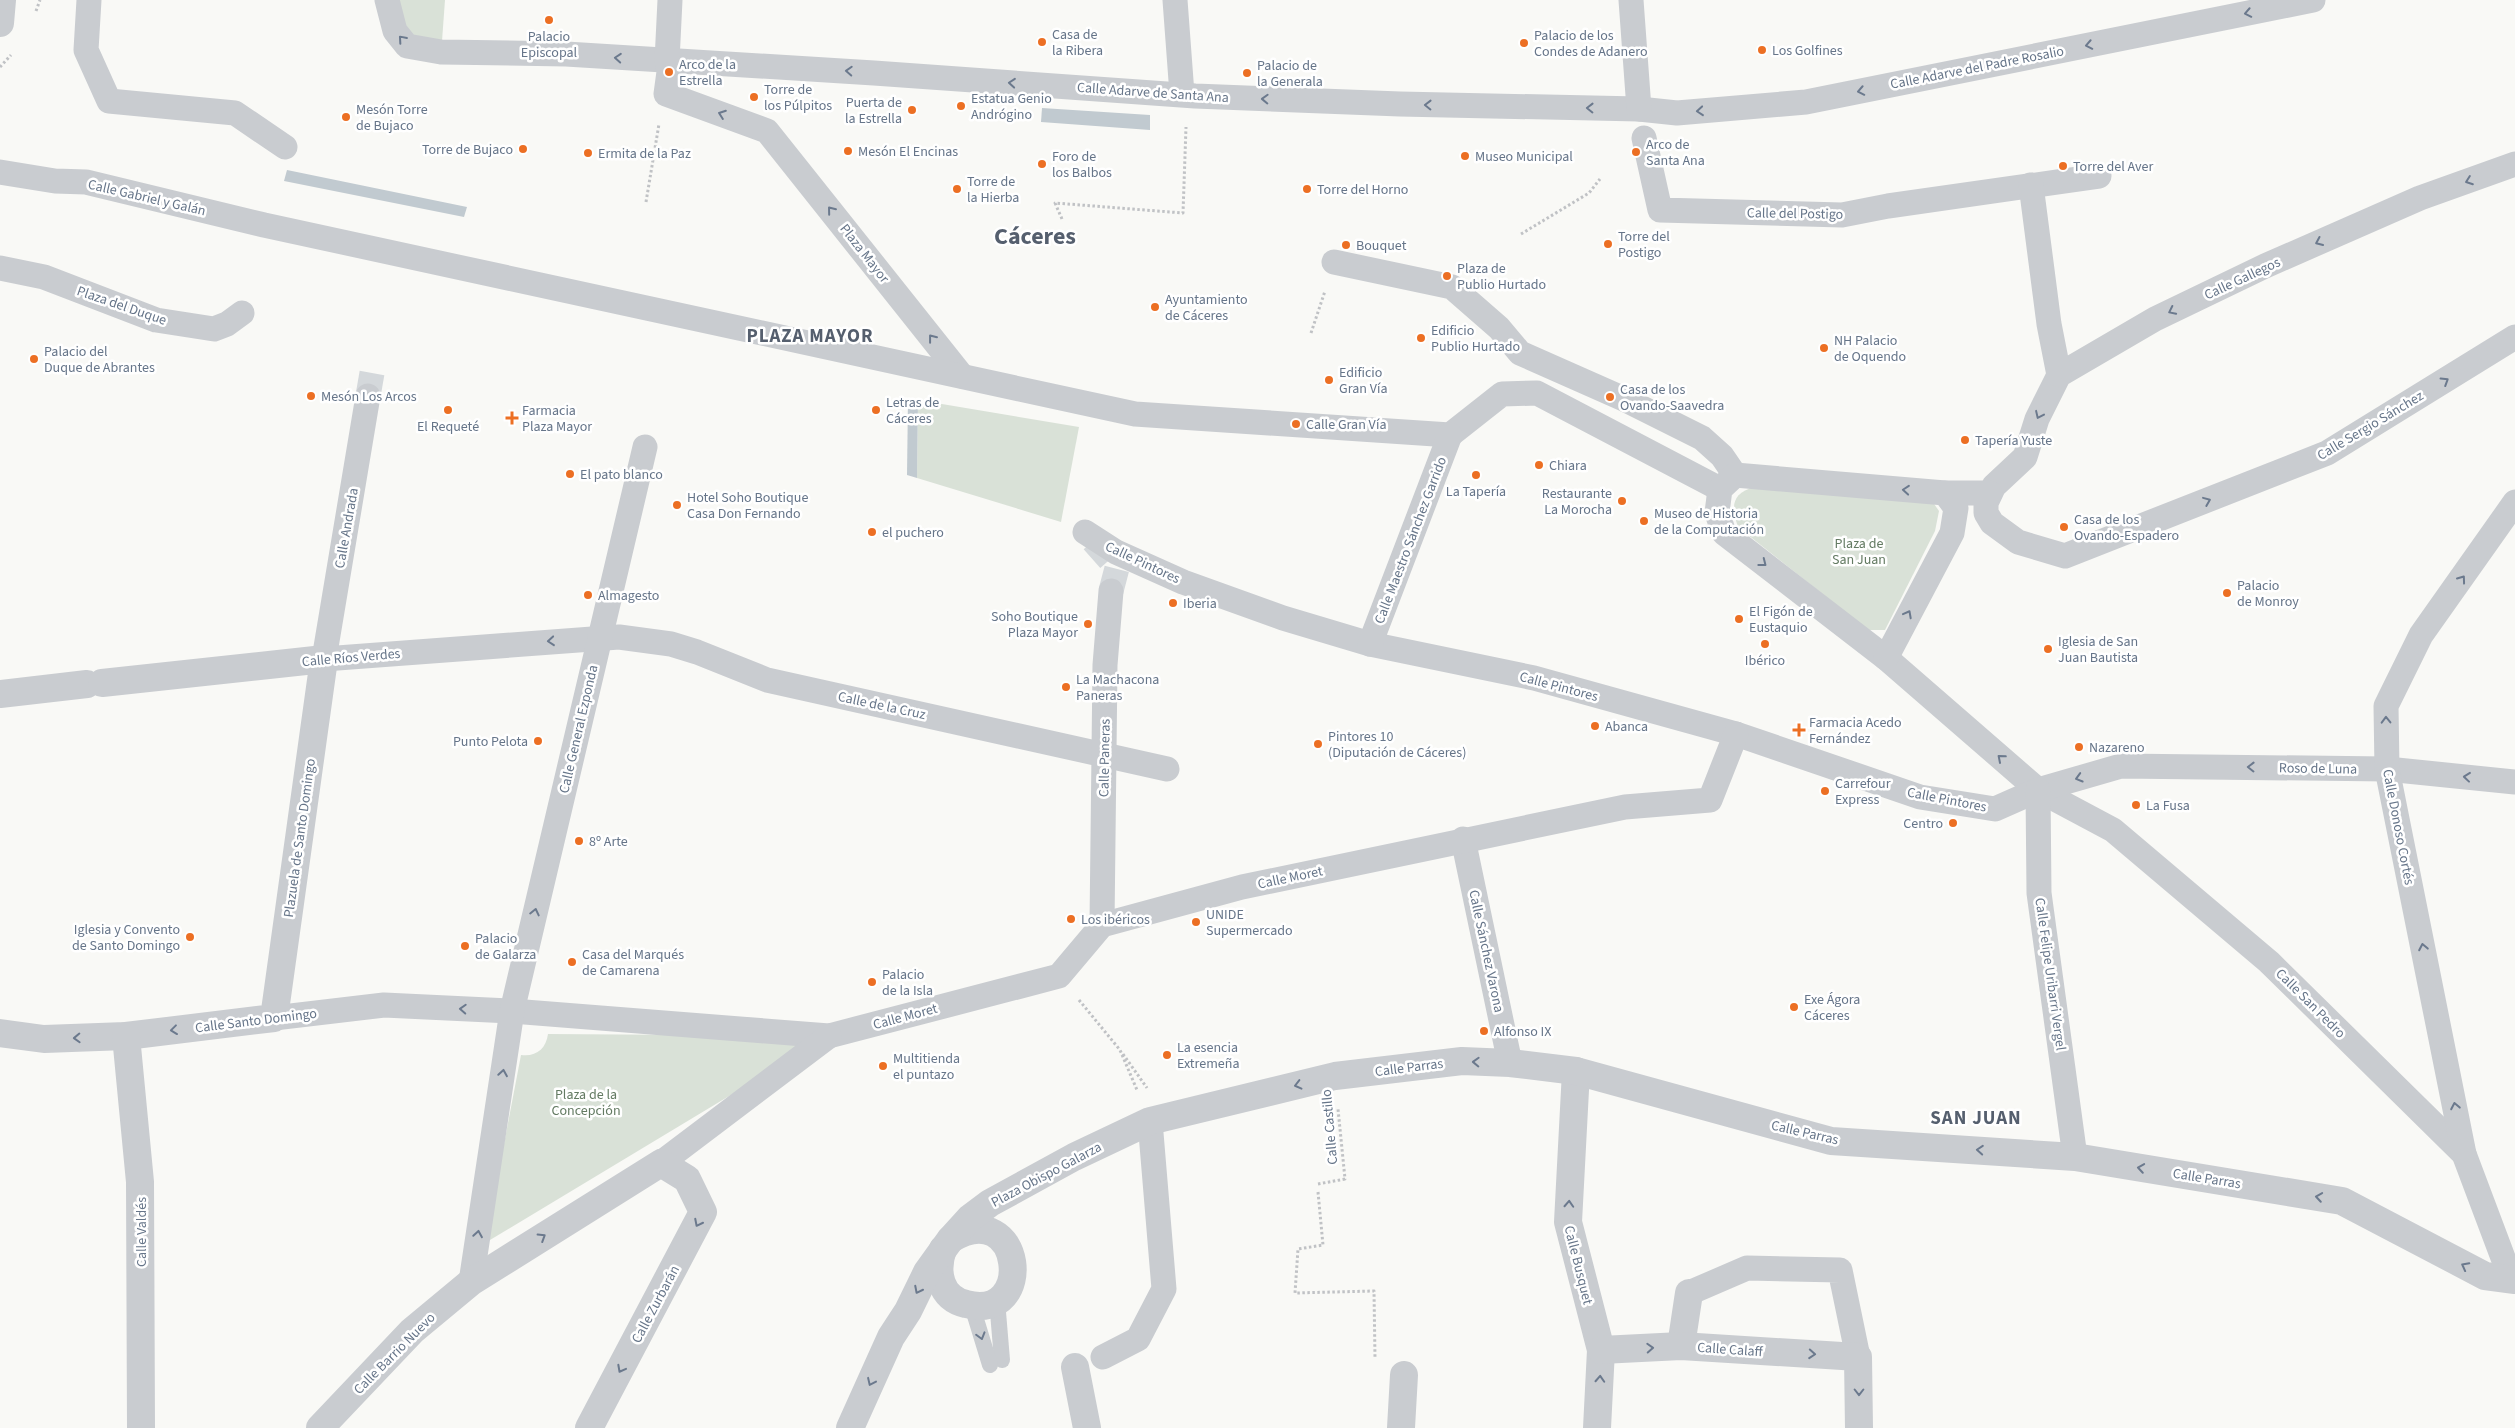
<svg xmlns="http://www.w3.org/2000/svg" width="2515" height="1428" font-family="'Source Sans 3',sans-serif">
  <rect width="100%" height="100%" fill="#f9f9f6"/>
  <g fill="#d9e1d7">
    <path d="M387 0H445L442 41 413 35Z"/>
    <path d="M918 400 1079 427 1061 522 917 478Z"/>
    <path d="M1755 487 1932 501 1939 511 1935 531 1885 630H1868L1738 527C1731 507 1731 493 1755 487Z"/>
    <path d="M548 1034 829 1036 485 1243 521 1055C536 1057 546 1049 548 1034Z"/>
  </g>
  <g fill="#c1cad0">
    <path d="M1042 108 1150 115V130L1041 122Z"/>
    <path d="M287 170 467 207 464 217 284 181Z"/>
    <path d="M908 399 918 400 917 478 907 475Z"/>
  </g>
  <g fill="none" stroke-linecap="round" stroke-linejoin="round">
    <g stroke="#d4d8db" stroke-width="25" stroke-dasharray="25 12" stroke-linecap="butt">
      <path d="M368 396 372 373"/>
      <path d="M1093 541 1117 568 1111 591"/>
    </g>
    <g stroke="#c0c2c5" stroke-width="3" stroke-dasharray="2.5 2.5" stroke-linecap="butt">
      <path d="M36 11 40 0"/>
      <path d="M0 67 11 55"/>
      <path d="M646 202 659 124"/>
      <path d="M1062 219 1055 203 1183 213 1186 127"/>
      <path d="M1521 234 1589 193 1600 179"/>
      <path d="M1311 333 1325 291"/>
      <path d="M1079 1000 1120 1050 1137 1090"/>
      <path d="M1123 1054 1147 1088"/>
      <path d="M1318 1184 1345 1179 1338 1109"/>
      <path d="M1318 1192 1323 1245 1298 1249 1295 1293 1374 1291 1375 1358"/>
    </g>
    <g stroke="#c9ccd0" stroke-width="16">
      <path d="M997 1300 1002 1360"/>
      <path d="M972 1306 990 1365"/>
    </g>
    <g stroke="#c9ccd0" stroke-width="25">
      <path d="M89 0 86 50 109 101 235 113 285 147"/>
      <path d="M387 0 395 31 407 46 441 52 566 54 874 73 1195 96 1400 104 1639 109 1677 113 1806 102 2313 0"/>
      <path d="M670 0 667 61 669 72 666 94 767 131 962 376"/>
      <path d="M1175 0 1182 94"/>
      <path d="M1631 0 1639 109"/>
      <path d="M1644 138 1660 210 1842 215 1888 206 2099 176"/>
      <path d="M2515 164 2420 198 2265 266 2155 319 2059 375 2037 419 2025 457 1994 486 1986 503V513L1992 523 2018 542 2065 556 2327 453 2515 337"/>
      <path d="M0 172 55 181 86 182 264 225 1135 414 1450 435 1502 394 1537 393 1720 489"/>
      <path d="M2031 185 2049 324 2059 375"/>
      <path d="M1334 262 1452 287 1499 328 1520 353 1624 399 1702 438 1722 456 1735 475"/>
      <path d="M0 268 44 277 156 320 214 329 227 324 242 313"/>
      <path d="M368 396 324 659 619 637 671 644 697 652 767 680 1167 769"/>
      <path d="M1990 493H1945L1735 475 1720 489 1717 513 1724 533 1886 658 2038 790 2113 830 2269 962 2464 1154 2511 1279"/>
      <path d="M1085 532 1116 552 1183 582 1283 618 1370 644 1534 678 1736 734 1920 797 1995 809 2038 790 2121 766 2387 769 2515 782"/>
      <path d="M1370 644 1450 435"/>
      <path d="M1886 658 1952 533 1956 508 1945 493"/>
      <path d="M2038 790 2039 893 2075 1157"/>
      <path d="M1463 839 1510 1063"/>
      <path d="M1102 925 1105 665 1111 591"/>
      <path d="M274 1018 384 1005 512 1011 829 1036 1059 976 1102 925 1242 887 1625 807 1710 800 1736 734"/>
      <path d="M2464 1154 2387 769 2386 706 2421 635 2515 502"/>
      <path d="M661 1163 829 1036"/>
      <path d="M471 1282 512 1011 645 447"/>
      <path d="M1689 1293 1747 1268 1840 1270 1858 1357"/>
      <path d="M1103 1357 1138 1339 1164 1289 1150 1121"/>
    </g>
    <g stroke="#c9ccd0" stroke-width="28">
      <path d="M0 23 2 0"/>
      <path d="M0 694 87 684"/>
      <path d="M0 1033 44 1039 126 1036 274 1018 324 659 102 683"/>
      <path d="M126 1036 140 1182 141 1428"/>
      <path d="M1576 1071 1568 1222 1601 1350 1597 1428"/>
      <path d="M943 1249C935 1272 940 1298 966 1304 1037 1323 1023 1195 951 1239"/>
      <path d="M1681 1346 1689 1293"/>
      <path d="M1601 1350 1681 1346 1858 1357 1859 1428"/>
      <path d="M1075 1367 1087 1428"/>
      <path d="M320 1428 412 1331 471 1282 661 1163 687 1179 703 1212 589 1428"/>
      <path d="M850 1428 891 1337 908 1311 927 1272 950 1240 970 1218 990 1203 1074 1157 1150 1121 1335 1076 1462 1061 1510 1063 1576 1071 1831 1141 2075 1157 2342 1201 2485 1276 2515 1280"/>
      <path d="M1401 1428 1404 1375"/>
    </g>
  </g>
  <defs><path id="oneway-chevron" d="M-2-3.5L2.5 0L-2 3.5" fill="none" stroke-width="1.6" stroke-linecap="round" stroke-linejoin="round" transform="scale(1.25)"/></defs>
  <g stroke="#6b798d">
    <use href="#oneway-chevron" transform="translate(2248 13) rotate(169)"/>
    <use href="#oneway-chevron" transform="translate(402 39) rotate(-131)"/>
    <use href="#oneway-chevron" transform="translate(2089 45) rotate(169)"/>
    <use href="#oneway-chevron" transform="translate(618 58) rotate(-176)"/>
    <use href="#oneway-chevron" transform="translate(849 71) rotate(-177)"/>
    <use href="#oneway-chevron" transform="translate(1012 83) rotate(-175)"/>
    <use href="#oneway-chevron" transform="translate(1861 91) rotate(169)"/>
    <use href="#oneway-chevron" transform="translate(1265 99) rotate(-178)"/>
    <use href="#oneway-chevron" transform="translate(1428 105) rotate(-179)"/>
    <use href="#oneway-chevron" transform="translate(1590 108) rotate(-179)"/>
    <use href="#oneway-chevron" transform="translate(1700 111) rotate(175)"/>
    <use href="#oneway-chevron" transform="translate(722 114) rotate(-160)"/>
    <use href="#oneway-chevron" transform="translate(2469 181) rotate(160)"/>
    <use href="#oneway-chevron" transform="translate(831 210) rotate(-129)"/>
    <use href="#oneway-chevron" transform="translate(2319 242) rotate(156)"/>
    <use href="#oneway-chevron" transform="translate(2172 311) rotate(154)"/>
    <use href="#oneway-chevron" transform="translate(932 338) rotate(-128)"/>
    <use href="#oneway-chevron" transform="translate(2445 381) rotate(-32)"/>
    <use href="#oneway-chevron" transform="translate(2039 415) rotate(115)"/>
    <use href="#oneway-chevron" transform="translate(1906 490) rotate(-175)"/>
    <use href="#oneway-chevron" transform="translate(2207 501) rotate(-22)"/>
    <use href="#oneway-chevron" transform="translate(1763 563) rotate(38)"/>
    <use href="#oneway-chevron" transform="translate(2462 579) rotate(-54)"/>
    <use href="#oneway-chevron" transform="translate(1908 614) rotate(-62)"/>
    <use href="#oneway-chevron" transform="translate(551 641) rotate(175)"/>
    <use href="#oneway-chevron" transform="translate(2386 720) rotate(-91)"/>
    <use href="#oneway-chevron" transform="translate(2001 758) rotate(-139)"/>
    <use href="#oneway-chevron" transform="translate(2251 767) rotate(-179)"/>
    <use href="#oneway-chevron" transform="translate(2467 777) rotate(-174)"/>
    <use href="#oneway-chevron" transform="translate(2079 778) rotate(164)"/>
    <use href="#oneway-chevron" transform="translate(535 912) rotate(-77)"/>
    <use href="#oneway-chevron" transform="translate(2423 947) rotate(-101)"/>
    <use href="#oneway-chevron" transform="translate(463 1009) rotate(-177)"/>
    <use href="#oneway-chevron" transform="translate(174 1030) rotate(173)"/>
    <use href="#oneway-chevron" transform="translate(77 1038) rotate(178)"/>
    <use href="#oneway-chevron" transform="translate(1476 1062) rotate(-178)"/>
    <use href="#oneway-chevron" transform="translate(503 1073) rotate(-81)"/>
    <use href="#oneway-chevron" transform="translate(1298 1085) rotate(166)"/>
    <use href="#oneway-chevron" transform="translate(2455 1106) rotate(-101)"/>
    <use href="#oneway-chevron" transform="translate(1980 1150) rotate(-176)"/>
    <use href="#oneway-chevron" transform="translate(2141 1168) rotate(-171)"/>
    <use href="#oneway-chevron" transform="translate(2319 1197) rotate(-171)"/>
    <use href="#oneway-chevron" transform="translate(1569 1204) rotate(-87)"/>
    <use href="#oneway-chevron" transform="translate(698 1223) rotate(117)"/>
    <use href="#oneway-chevron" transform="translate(478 1234) rotate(-81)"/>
    <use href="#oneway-chevron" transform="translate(542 1237) rotate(-32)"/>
    <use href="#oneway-chevron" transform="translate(2465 1266) rotate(-152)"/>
    <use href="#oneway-chevron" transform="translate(918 1290) rotate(117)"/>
    <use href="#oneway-chevron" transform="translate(981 1336) rotate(74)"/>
    <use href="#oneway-chevron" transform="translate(1650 1348) rotate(-3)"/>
    <use href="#oneway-chevron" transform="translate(1812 1354) rotate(4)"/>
    <use href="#oneway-chevron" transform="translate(621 1369) rotate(118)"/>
    <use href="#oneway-chevron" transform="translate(1600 1379) rotate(-87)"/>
    <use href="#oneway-chevron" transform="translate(871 1382) rotate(115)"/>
    <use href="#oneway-chevron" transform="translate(1859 1392) rotate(90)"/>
  </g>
  <g fill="#ec6f23" stroke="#fff" stroke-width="2">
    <circle cx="549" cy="20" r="5"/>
    <circle cx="1042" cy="42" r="5"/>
    <circle cx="1524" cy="43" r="5"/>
    <circle cx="1762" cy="50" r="5"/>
    <circle cx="669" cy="72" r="5"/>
    <circle cx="1247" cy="73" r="5"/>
    <circle cx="754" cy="97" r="5"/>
    <circle cx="961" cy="106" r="5"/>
    <circle cx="912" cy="110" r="5"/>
    <circle cx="346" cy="117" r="5"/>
    <circle cx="523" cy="149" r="5"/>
    <circle cx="848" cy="151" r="5"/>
    <circle cx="1636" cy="152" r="5"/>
    <circle cx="588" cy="153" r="5"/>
    <circle cx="1465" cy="156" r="5"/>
    <circle cx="1042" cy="164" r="5"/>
    <circle cx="2063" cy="166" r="5"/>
    <circle cx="957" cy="189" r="5"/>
    <circle cx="1307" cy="189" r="5"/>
    <circle cx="1608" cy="244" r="5"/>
    <circle cx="1346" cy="245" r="5"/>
    <circle cx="1447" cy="276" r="5"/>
    <circle cx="1155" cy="307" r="5"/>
    <circle cx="1421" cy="338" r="5"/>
    <circle cx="1824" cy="348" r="5"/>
    <circle cx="34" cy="359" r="5"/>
    <circle cx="1329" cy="380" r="5"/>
    <circle cx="311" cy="396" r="5"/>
    <circle cx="1610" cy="397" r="5"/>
    <circle cx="448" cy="410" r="5"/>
    <circle cx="876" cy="410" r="5"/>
    <path d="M509.5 410.5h5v5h5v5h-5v5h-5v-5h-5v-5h5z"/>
    <circle cx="1296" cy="424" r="5"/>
    <circle cx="1965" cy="440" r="5"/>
    <circle cx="1539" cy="465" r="5"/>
    <circle cx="570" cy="474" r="5"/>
    <circle cx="1476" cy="475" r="5"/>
    <circle cx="1622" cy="501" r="5"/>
    <circle cx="677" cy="505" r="5"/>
    <circle cx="1644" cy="521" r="5"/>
    <circle cx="2064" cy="527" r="5"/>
    <circle cx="872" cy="532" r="5"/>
    <circle cx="2227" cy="593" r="5"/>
    <circle cx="588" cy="595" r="5"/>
    <circle cx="1173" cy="603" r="5"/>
    <circle cx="1739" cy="619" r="5"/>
    <circle cx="1088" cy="624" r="5"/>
    <circle cx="1765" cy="644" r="5"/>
    <circle cx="2048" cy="649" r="5"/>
    <circle cx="1066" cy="687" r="5"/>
    <circle cx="1595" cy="726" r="5"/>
    <path d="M1796.5 722.5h5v5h5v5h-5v5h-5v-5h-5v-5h5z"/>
    <circle cx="538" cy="741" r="5"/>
    <circle cx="1318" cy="744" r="5"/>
    <circle cx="2079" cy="747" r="5"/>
    <circle cx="1825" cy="791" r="5"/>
    <circle cx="2136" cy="805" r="5"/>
    <circle cx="1953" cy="823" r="5"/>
    <circle cx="579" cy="841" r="5"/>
    <circle cx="1071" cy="919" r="5"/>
    <circle cx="1196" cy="922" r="5"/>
    <circle cx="190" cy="937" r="5"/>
    <circle cx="465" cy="946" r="5"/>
    <circle cx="572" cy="962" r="5"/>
    <circle cx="872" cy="982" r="5"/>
    <circle cx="1794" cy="1007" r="5"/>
    <circle cx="1484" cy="1031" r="5"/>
    <circle cx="1167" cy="1055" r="5"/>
    <circle cx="883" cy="1066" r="5"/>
  </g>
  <g text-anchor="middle" stroke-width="5" stroke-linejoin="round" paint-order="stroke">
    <g font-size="14" fill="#667589" stroke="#fff" text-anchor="start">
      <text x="1052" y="39">Casa de<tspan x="1052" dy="16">la Ribera</tspan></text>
      <text x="1534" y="40">Palacio de los<tspan x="1534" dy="16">Condes de Adanero</tspan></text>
      <text x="549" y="41" text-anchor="middle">Palacio<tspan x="549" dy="16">Episcopal</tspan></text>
      <text x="1772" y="55">Los Golfines</text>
      <text x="679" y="69">Arco de la<tspan x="679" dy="16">Estrella</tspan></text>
      <text x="1257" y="70">Palacio de<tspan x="1257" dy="16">la Generala</tspan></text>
      <text x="764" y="94">Torre de<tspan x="764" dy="16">los Púlpitos</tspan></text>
      <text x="971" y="103">Estatua Genio<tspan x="971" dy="16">Andrógino</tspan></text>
      <text x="902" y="107" text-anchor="end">Puerta de<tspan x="902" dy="16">la Estrella</tspan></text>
      <text x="356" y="114">Mesón Torre<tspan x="356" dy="16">de Bujaco</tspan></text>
      <text x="1646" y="149">Arco de<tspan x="1646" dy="16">Santa Ana</tspan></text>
      <text x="513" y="154" text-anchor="end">Torre de Bujaco</text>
      <text x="858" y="156">Mesón El Encinas</text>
      <text x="598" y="158">Ermita de la Paz</text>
      <text x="1052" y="161">Foro de<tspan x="1052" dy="16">los Balbos</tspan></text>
      <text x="1475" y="161">Museo Municipal</text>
      <text x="2073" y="171">Torre del Aver</text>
      <text x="967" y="186">Torre de<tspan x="967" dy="16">la Hierba</tspan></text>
      <text x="1317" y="194">Torre del Horno</text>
      <text x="1618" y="241">Torre del<tspan x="1618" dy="16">Postigo</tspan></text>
      <text x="1356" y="250">Bouquet</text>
      <text x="1457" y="273">Plaza de<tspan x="1457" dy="16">Publio Hurtado</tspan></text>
      <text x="1165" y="304">Ayuntamiento<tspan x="1165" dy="16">de Cáceres</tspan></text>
      <text x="1431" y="335">Edificio<tspan x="1431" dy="16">Publio Hurtado</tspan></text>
      <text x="1834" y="345">NH Palacio<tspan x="1834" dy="16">de Oquendo</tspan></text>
      <text x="44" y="356">Palacio del<tspan x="44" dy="16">Duque de Abrantes</tspan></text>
      <text x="1339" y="377">Edificio<tspan x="1339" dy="16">Gran Vía</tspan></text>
      <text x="1620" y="394">Casa de los<tspan x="1620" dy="16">Ovando-Saavedra</tspan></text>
      <text x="321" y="401">Mesón Los Arcos</text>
      <text x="886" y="407">Letras de<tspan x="886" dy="16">Cáceres</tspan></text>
      <text x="522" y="415">Farmacia<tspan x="522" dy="16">Plaza Mayor</tspan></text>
      <text x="1306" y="429">Calle Gran Vía</text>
      <text x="448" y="431" text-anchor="middle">El Requeté</text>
      <text x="1975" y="445">Tapería Yuste</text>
      <text x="1549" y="470">Chiara</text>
      <text x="580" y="479">El pato blanco</text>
      <text x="1476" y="496" text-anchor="middle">La Tapería</text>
      <text x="1612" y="498" text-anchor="end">Restaurante<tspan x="1612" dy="16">La Morocha</tspan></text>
      <text x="687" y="502">Hotel Soho Boutique<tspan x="687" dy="16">Casa Don Fernando</tspan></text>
      <text x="1654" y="518">Museo de Historia<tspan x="1654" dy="16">de la Computación</tspan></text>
      <text x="2074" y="524">Casa de los<tspan x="2074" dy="16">Ovando-Espadero</tspan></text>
      <text x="882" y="537">el puchero</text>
      <text x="2237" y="590">Palacio<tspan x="2237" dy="16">de Monroy</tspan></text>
      <text x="598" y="600">Almagesto</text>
      <text x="1183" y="608">Iberia</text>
      <text x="1749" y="616">El Figón de<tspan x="1749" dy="16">Eustaquio</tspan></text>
      <text x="1078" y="621" text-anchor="end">Soho Boutique<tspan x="1078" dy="16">Plaza Mayor</tspan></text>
      <text x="2058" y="646">Iglesia de San<tspan x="2058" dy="16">Juan Bautista</tspan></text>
      <text x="1765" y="665" text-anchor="middle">Ibérico</text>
      <text x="1076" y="684">La Machacona<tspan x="1076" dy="16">Paneras</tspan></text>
      <text x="1809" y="727">Farmacia Acedo<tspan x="1809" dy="16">Fernández</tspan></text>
      <text x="1605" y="731">Abanca</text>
      <text x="1328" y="741">Pintores 10<tspan x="1328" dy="16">(Diputación de Cáceres)</tspan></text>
      <text x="528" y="746" text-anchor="end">Punto Pelota</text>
      <text x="2089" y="752">Nazareno</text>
      <text x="1835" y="788">Carrefour<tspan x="1835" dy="16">Express</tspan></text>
      <text x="2146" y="810">La Fusa</text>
      <text x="1943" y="828" text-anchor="end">Centro</text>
      <text x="589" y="846">8º Arte</text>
      <text x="1206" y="919">UNIDE<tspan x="1206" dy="16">Supermercado</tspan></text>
      <text x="1081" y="924">Los ibéricos</text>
      <text x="180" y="934" text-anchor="end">Iglesia y Convento<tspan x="180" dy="16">de Santo Domingo</tspan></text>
      <text x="475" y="943">Palacio<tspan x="475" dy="16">de Galarza</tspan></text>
      <text x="582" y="959">Casa del Marqués<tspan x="582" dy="16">de Camarena</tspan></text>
      <text x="882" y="979">Palacio<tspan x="882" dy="16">de la Isla</tspan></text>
      <text x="1804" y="1004">Exe Ágora<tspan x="1804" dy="16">Cáceres</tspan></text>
      <text x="1494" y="1036">Alfonso IX</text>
      <text x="1177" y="1052">La esencia<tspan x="1177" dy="16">Extremeña</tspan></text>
      <text x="893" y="1063">Multitienda<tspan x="893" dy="16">el puntazo</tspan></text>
    </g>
    <g font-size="14" fill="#667589" stroke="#fff">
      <text transform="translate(1977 67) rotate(-11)" y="5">Calle Adarve del Padre Rosalio</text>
      <text transform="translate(1153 92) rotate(4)" y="5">Calle Adarve de Santa Ana</text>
      <text transform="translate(147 197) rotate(13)" y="5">Calle Gabriel y Galán</text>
      <text transform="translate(1795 213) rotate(1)" y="5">Calle del Postigo</text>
      <text transform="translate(865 253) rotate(52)" y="5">Plaza Mayor</text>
      <text transform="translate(2242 278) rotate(-25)" y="5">Calle Gallegos</text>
      <text transform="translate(122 305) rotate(19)" y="5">Plaza del Duque</text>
      <text transform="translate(2370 425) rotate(-31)" y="5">Calle Sergio Sánchez</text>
      <text transform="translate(346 528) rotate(-80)" y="5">Calle Andrada</text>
      <text transform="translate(1410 540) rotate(-69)" y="5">Calle Maestro Sánchez Garrido</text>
      <text transform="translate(1143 562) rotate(25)" y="5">Calle Pintores</text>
      <text transform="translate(351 657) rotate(-5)" y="5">Calle Ríos Verdes</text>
      <text transform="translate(1559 686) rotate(15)" y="5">Calle Pintores</text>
      <text transform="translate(882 705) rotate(12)" y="5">Calle de la Cruz</text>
      <text transform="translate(578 729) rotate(-77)" y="5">Calle General Ezponda</text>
      <text transform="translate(1104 758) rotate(-89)" y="5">Calle Paneras</text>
      <text transform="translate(2318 768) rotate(1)" y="5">Roso de Luna</text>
      <text transform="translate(1947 799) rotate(11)" y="5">Calle Pintores</text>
      <text transform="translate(2399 827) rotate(79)" y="5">Calle Donoso Cortés</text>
      <text transform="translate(299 838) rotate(-82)" y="5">Plazuela de Santo Domingo</text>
      <text transform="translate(1290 877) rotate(-12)" y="5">Calle Moret</text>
      <text transform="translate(1487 951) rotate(78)" y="5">Calle Sánchez Varona</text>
      <text transform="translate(2051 974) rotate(82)" y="5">Calle Felipe Uribarri Vergel</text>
      <text transform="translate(2311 1003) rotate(45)" y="5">Calle San Pedro</text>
      <text transform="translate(905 1016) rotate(-15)" y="5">Calle Moret</text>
      <text transform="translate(256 1020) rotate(-7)" y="5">Calle Santo Domingo</text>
      <text transform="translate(1409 1067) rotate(-7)" y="5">Calle Parras</text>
      <text transform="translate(1329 1127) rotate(-95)" y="5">Calle Castillo</text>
      <text transform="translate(1805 1132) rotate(13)" y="5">Calle Parras</text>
      <text transform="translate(1046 1174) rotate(-28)" y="5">Plaza Obispo Galarza</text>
      <text transform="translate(2207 1178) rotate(9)" y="5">Calle Parras</text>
      <text transform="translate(141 1232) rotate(-90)" y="5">Calle Valdés</text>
      <text transform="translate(1579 1265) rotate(76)" y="5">Calle Busquet</text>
      <text transform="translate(655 1304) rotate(-62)" y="5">Calle Zurbarán</text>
      <text transform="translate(1730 1349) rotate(4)" y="5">Calle Calaff</text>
      <text transform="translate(394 1353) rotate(-45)" y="5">Calle Barrio Nuevo</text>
    </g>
    <g font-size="14" fill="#637a62" stroke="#fff">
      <text x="1859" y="548">Plaza de<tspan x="1859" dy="16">San Juan</tspan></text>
      <text x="586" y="1099">Plaza de la<tspan x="586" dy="16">Concepción</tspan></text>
    </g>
    <g font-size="19" font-weight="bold" letter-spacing="1" fill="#555f6e" stroke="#fff">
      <text x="810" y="342">PLAZA MAYOR</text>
      <text x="1976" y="1124">SAN JUAN</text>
    </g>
    <g font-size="24" font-weight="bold" fill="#555f6e" stroke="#fff">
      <text x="1035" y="244">Cáceres</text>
    </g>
  </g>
</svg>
